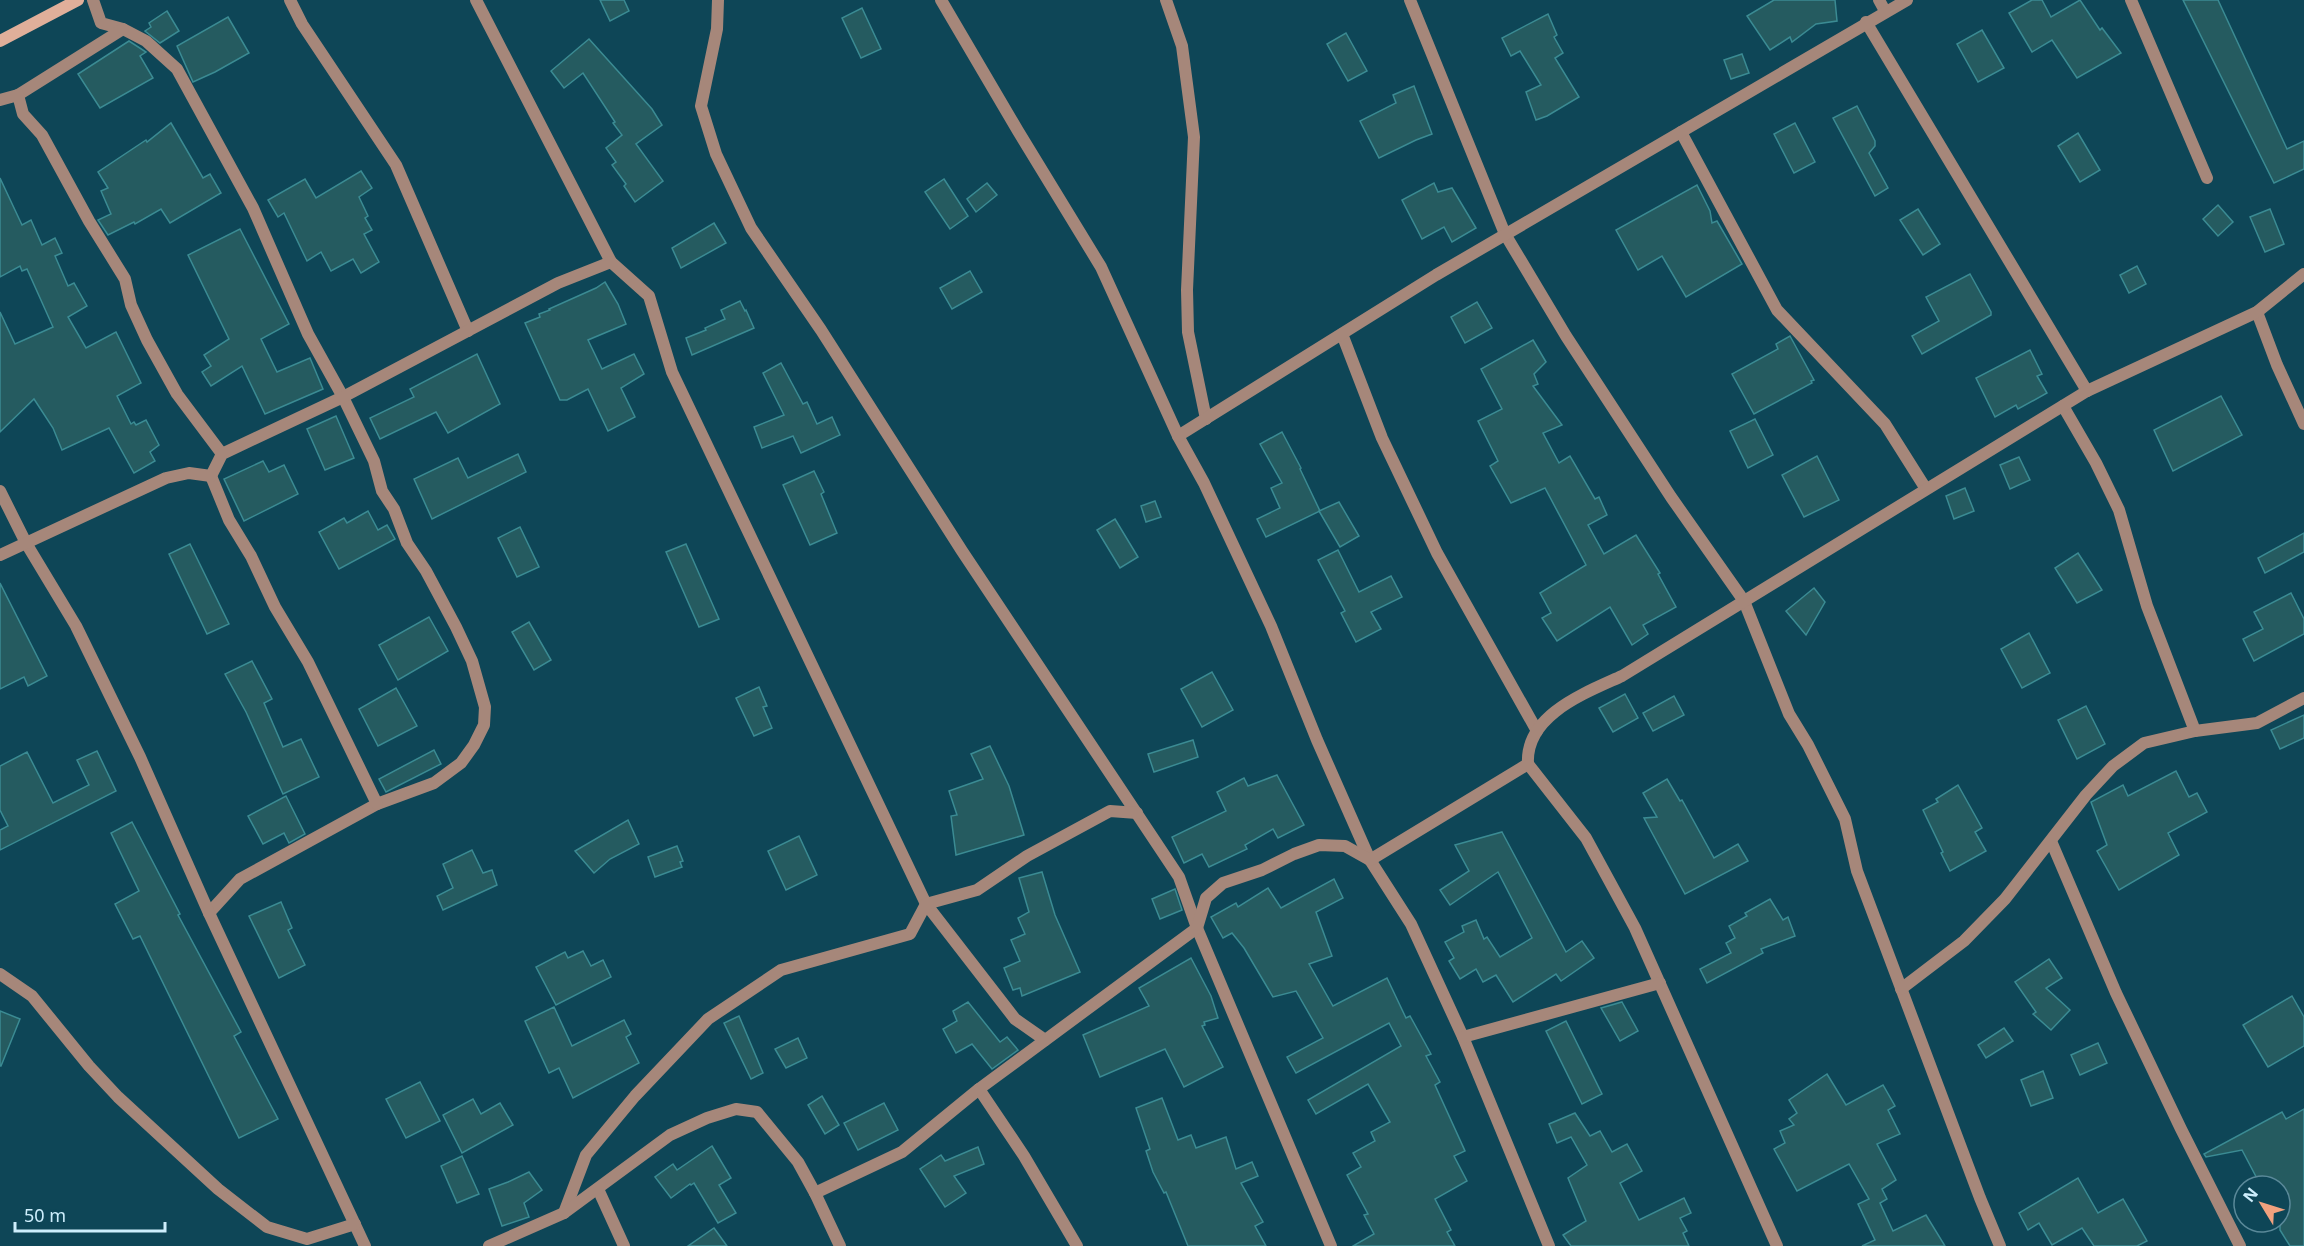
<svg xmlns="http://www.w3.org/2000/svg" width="2304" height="1246" font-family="'Noto Sans',sans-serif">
  <rect width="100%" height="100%" fill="#0e4657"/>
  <g fill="#255b60" stroke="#3b8b93" stroke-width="1.5">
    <path d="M600 0H624L629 11 610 21Z"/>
    <path d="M1774 0H1835L1837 21 1816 24 1792 42 1790 37 1770 50 1747 16Z"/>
    <path d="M2032 0H2042L2051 17 2080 0 2100 30 2102 28 2121 53 2077 78 2052 40 2032 52 2009 13Z"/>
    <path d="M2183 0H2218L2287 149 2304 141V169L2274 183Z"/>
    <path d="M862 8 881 49 861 58 842 18Z"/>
    <path d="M167 11 179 31 160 43 145 31 151 27 149 23Z"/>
    <path d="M1548 14 1557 35 1554 37 1563 53 1555 58 1579 97 1547 116 1536 120 1526 92 1541 85 1520 51 1511 56 1502 38Z"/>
    <path d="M228 17 249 53 215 72 193 82 177 46Z"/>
    <path d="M1982 30 2004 68 1978 82 1957 44Z"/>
    <path d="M1346 33 1367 71 1348 81 1327 44Z"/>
    <path d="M589 39 652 109 662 125 636 144 663 181 635 202 624 186 626 184 612 165 616 162 606 148 622 135 613 123 615 122 583 73 564 88 551 71Z"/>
    <path d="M129 41 146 52 140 56 153 78 100 108 78 74Z"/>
    <path d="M1742 54 1749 73 1731 79 1724 60Z"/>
    <path d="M1414 86 1432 134 1416 140 1379 158 1360 121 1396 103 1393 95Z"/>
    <path d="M1857 106 1875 141V146L1869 153 1888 188 1875 196 1833 118Z"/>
    <path d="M171 123 203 178 210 174 221 193 170 223 161 209 135 224 134 222 108 235 98 220 111 214 101 191 108 188 98 172 146 140 147 142Z"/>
    <path d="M1795 123 1815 162 1794 173 1774 134Z"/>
    <path d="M2078 133 2100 170 2080 182 2058 146Z"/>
    <path d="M361 171 372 188 359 197 368 216 365 218 372 230 364 234 379 262 361 273 353 259 331 271 321 252 307 261 284 213 278 217 268 200 305 179 316 198Z"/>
    <path d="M0 178 22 225 31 220 42 245 55 238 62 253 55 256 68 286 74 283 87 306 68 317 86 348 116 332 141 383 117 396 131 424 134 422 136 425 146 420 159 445 150 452 155 461 134 473 109 428 62 450 53 428 34 399 0 432V312L15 344 53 327 27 269 22 271 20 266 0 277Z"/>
    <path d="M944 179 968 216 950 229 925 192Z"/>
    <path d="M987 183 997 195 976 212 967 199Z"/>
    <path d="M1434 183 1438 192 1452 188 1476 228 1452 242 1444 227 1422 239 1402 200Z"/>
    <path d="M1697 185 1710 211 1712 223 1717 221 1742 264 1686 297 1662 256 1638 270 1616 230Z"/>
    <path d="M2218 205 2233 222 2218 236 2203 219Z"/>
    <path d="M1918 209 1940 244 1923 255 1900 220Z"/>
    <path d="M2270 209 2284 244 2265 252 2250 217Z"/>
    <path d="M714 223 726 243 681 268 672 248Z"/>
    <path d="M240 229 289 324 261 339 277 372 310 358 323 389 265 414 242 366 211 386 202 372 211 366 204 355 229 339 188 255Z"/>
    <path d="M2137 266 2146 284 2129 293 2120 275Z"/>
    <path d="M970 271 982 292 952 309 940 288Z"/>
    <path d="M1970 274 1991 312V315L1922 354 1912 336 1939 321 1926 297Z"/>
    <path d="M605 282 618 304 626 324 588 340 602 369 634 354 644 374 621 388 635 417 608 431 588 389 567 400H560L525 323 540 317 539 314 550 310 549 309 596 288Z"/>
    <path d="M740 301 745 311 746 310 754 328 692 355 686 338 706 330 705 328 725 319 721 310Z"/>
    <path d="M1477 302 1492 328 1465 343 1451 317Z"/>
    <path d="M1790 336 1814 380 1811 381 1812 383 1754 414 1732 374 1778 349 1776 344Z"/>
    <path d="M1533 340 1546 362 1534 374 1538 384 1533 386 1562 425 1543 433 1559 463 1570 456 1595 499 1599 497 1607 515 1588 525 1604 554 1636 535 1660 573 1658 574 1676 607 1643 625 1648 634 1632 645 1610 607 1557 641 1542 618 1551 613 1540 593 1586 565 1545 488 1511 503 1490 466 1498 461 1478 421 1502 409 1481 369Z"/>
    <path d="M2030 350 2042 374 2037 376 2047 393 2018 409 2016 405 1995 417 1976 378Z"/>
    <path d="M477 354 500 404 448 433 436 412 380 439 370 418 414 397 410 389Z"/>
    <path d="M781 363 803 404 807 402 817 424 832 417 840 435 801 453 793 436 762 448 754 427 784 415 763 373Z"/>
    <path d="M2221 396 2242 435 2173 471 2154 430Z"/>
    <path d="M336 416 354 458 325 470 307 429Z"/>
    <path d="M1755 419 1773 455 1748 468 1730 431Z"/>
    <path d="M1282 432 1301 468 1300 469 1320 511 1266 537 1257 519 1280 508 1271 488 1282 483 1260 444Z"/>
    <path d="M518 454 526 472 432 519 414 479 458 458 468 478Z"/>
    <path d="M1817 456 1839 500 1804 517 1782 475Z"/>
    <path d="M2019 457 2030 480 2010 489 2000 465Z"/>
    <path d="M263 461 269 472 284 465 298 494 244 521 224 479Z"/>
    <path d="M814 471 824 492 821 494 837 533 810 545 783 485Z"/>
    <path d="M1965 488 1974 511 1954 519 1946 496Z"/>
    <path d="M1155 501 1161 517 1146 522 1141 506Z"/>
    <path d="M1339 502 1359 536 1340 547 1319 511Z"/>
    <path d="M368 511 378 530 387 525 395 539 339 569 319 532 344 518 347 523Z"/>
    <path d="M1115 519 1138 557 1120 568 1097 530Z"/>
    <path d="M520 527 539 567 517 577 498 538Z"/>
    <path d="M2304 533V552L2265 573 2258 558Z"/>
    <path d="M190 544 229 624 207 634 169 554Z"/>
    <path d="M686 544 719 619 699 627 666 552Z"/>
    <path d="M1338 550 1359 592 1391 576 1402 597 1371 612 1381 629 1356 642 1341 613 1345 611 1318 560Z"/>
    <path d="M2078 553 2102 590 2077 603 2055 568Z"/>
    <path d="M0 583 47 676 28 686 24 677 0 689Z"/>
    <path d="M1814 588 1825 602 1806 635 1786 611Z"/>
    <path d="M2291 593 2304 619V634L2254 661 2243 639 2263 629 2254 612Z"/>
    <path d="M429 617 448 651 398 680 379 645Z"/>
    <path d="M529 622 551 660 534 670 512 632Z"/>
    <path d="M2029 633 2050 673 2022 688 2001 649Z"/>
    <path d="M252 661 272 699 264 703 283 747 301 739 319 777 283 794 246 712 225 674Z"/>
    <path d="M1212 672 1233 710 1202 727 1181 689Z"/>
    <path d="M759 687 767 706 763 707 772 728 754 736 736 698Z"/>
    <path d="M396 688 417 726 378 746 359 709Z"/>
    <path d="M1625 694 1638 718 1613 732 1599 708Z"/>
    <path d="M1674 696 1684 715 1653 731 1643 713Z"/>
    <path d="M2086 706 2105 744 2077 759 2058 720Z"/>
    <path d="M2304 715V738L2280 749 2271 730Z"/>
    <path d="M1193 740 1198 757 1154 772 1148 754Z"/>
    <path d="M990 746 1009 786 1024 835 956 855 951 816 957 815 949 791 983 779 971 754Z"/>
    <path d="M434 750 441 764 386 792 379 779Z"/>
    <path d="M97 751 116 791 0 850V830L8 826 0 810V766L27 752 53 803 89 785 77 760Z"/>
    <path d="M2176 771 2189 797 2197 793 2207 812 2168 833 2179 855 2119 890 2097 851 2107 845 2091 802 2123 785 2128 796Z"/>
    <path d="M1277 775 1304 825 1278 838 1273 829 1245 845 1247 849 1209 867 1202 854 1184 863 1172 837 1226 811 1217 792 1244 778 1248 786Z"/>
    <path d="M1667 779 1680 801 1682 800 1714 858 1738 844 1748 861 1685 894 1644 818 1657 817 1643 793Z"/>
    <path d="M1958 785 1982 828 1975 832 1986 851 1950 871 1941 853 1943 852 1923 810 1938 802 1936 799Z"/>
    <path d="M286 796 305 834 289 843 284 833 263 844 248 816Z"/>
    <path d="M628 820 639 844 610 859 594 873 575 851Z"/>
    <path d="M132 822 180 914 178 915 241 1032 234 1036 278 1119 239 1138 140 936 133 939 115 904 139 891 111 833Z"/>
    <path d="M1502 832 1566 952 1582 941 1594 958 1561 981 1556 974 1513 1002 1496 975 1483 982 1476 969 1460 979 1449 961 1454 958 1445 942 1464 932 1462 926 1476 920 1484 939 1487 937 1500 957 1532 938 1498 872 1450 905 1440 890 1469 871 1455 845Z"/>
    <path d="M799 836 817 875 786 890 768 851Z"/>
    <path d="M677 846 683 861 680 862 682 867 655 877 648 857Z"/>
    <path d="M472 850 483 873 492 870 497 885 443 910 437 896 453 888 443 864Z"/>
    <path d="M1042 872 1055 915 1080 972 1022 996 1020 988 1013 990 1004 968 1020 961 1011 940 1025 934 1018 918 1029 912 1019 878Z"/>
    <path d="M1334 879 1343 898 1316 912 1332 956 1309 964 1333 1006 1387 978 1406 1018 1410 1016 1431 1054 1426 1056 1440 1082 1435 1085 1465 1151 1454 1156 1467 1181 1435 1199 1451 1230 1447 1232 1455 1246H1353L1374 1234 1364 1215 1368 1214 1347 1175 1361 1167 1353 1153 1375 1141 1371 1132 1390 1122 1368 1084 1316 1114 1308 1100 1401 1046 1389 1023 1296 1073 1287 1057 1323 1038 1296 991 1273 997 1244 948 1232 933 1223 938 1211 917 1236 903 1238 907 1268 888 1281 908Z"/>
    <path d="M1175 889 1182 910 1160 919 1152 899Z"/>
    <path d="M1770 899 1783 920 1788 917 1795 936 1761 949 1763 953 1707 983 1700 969 1731 953 1726 943 1735 938 1729 926 1747 916 1745 913Z"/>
    <path d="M281 902 292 928 288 930 305 965 279 978 249 916Z"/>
    <path d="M583 951 591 966 603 960 611 977 556 1005 536 967 565 952 568 958Z"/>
    <path d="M1191 958 1211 996 1218 1018 1204 1022 1205 1025 1202 1026 1223 1067 1184 1087 1165 1049 1100 1077 1083 1035 1149 1006 1139 988Z"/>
    <path d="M2049 959 2062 978 2046 988 2070 1010 2051 1030 2033 1014 2036 1012 2015 982Z"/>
    <path d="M2292 996 2304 1017V1046L2268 1067 2243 1025Z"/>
    <path d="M968 1002 1000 1042 1007 1037 1018 1050 992 1069 972 1044 956 1053 943 1029 957 1021 953 1011Z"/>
    <path d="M1622 1002 1638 1031 1620 1041 1601 1008Z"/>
    <path d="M554 1007 572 1046 624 1020 631 1034 626 1037 639 1063 573 1098 559 1068 549 1073 525 1021Z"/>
    <path d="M0 1011 20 1019 1 1066H0Z"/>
    <path d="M739 1016 763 1073 751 1079 724 1023Z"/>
    <path d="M1566 1021 1602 1094 1582 1104 1546 1031Z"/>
    <path d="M2004 1028 2013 1041 1986 1058 1978 1045Z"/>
    <path d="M798 1038 807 1058 786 1068 775 1049Z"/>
    <path d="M2098 1043 2107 1063 2080 1075 2071 1055Z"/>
    <path d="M2043 1071 2053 1098 2031 1106 2021 1080Z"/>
    <path d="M1827 1074 1846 1105 1883 1085 1895 1106 1888 1110 1900 1134 1877 1144 1896 1180 1882 1189 1887 1199 1880 1203 1893 1231 1926 1215 1945 1246H1862L1875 1240 1858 1204 1869 1199 1849 1164 1797 1191 1774 1149 1785 1143 1780 1131 1794 1125 1789 1119 1797 1113 1789 1100Z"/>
    <path d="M420 1082 440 1121 406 1138 386 1099Z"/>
    <path d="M822 1096 839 1125 825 1134 808 1105Z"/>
    <path d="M1162 1098 1178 1140 1191 1135 1196 1148 1226 1137 1236 1169 1252 1162 1258 1176 1241 1183 1263 1222 1255 1226 1266 1246H1188L1166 1192 1164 1193 1153 1172 1146 1151 1150 1149 1136 1108Z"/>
    <path d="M473 1099 481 1114 500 1103 513 1125 462 1153 443 1115Z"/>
    <path d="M884 1103 898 1130 858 1150 844 1123Z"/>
    <path d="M2304 1109V1246H2290L2280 1230V1186H2261L2242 1150 2206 1157 2204 1154 2282 1112 2286 1119Z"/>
    <path d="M1575 1113 1590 1136 1600 1131 1612 1152 1627 1144 1642 1171 1620 1183 1639 1220 1684 1198 1691 1213 1680 1218 1687 1231 1683 1233 1689 1246H1571L1563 1235 1586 1221 1568 1178 1587 1165 1571 1137 1557 1143 1549 1124Z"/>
    <path d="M712 1146 731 1178 719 1185 736 1213 718 1223 694 1183 691 1185 690 1184 671 1198 655 1177 673 1164 677 1170Z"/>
    <path d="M978 1147 984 1164 954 1176 966 1193 945 1207 920 1169 941 1155 945 1161Z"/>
    <path d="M462 1156 479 1194 457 1203 441 1166Z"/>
    <path d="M529 1172 542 1190 524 1203 529 1217 502 1226 489 1189 508 1182Z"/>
    <path d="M2078 1178 2098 1213 2123 1199 2147 1241 2137 1246H2094L2082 1228 2052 1245 2039 1223 2028 1230 2019 1213Z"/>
    <path d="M714 1228 727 1246H688Z"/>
  </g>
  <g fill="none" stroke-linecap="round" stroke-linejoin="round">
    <g stroke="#a6877a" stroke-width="12">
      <path d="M93 0 101 23 123 29 146 41 177 69 253 208 308 334 343 397 374 461 382 491 394 509 407 543 426 571 456 627 472 661 485 707 484 725 474 745 461 763 434 783 377 804 240 879 209 913"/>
      <path d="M290 0 302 24 396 165 468 331"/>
      <path d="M476 0 611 262"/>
      <path d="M718 0 717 29 701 106 716 154 751 228 821 330 962 551 1179 877 1197 928 1331 1246"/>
      <path d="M941 0 1018 131 1101 267 1178 436 1204 483 1271 626 1317 740 1370 860 1411 924 1463 1037 1549 1246"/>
      <path d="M1166 0 1182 46 1194 137 1187 290 1188 332 1206 419"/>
      <path d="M1410 0 1505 234 1566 336 1671 497 1744 601 1789 714 1808 745 1845 819 1857 871 1980 1198 2000 1246"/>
      <path d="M1879 0 1885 11"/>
      <path d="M2131 0 2207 178"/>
      <path d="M1866 22 2087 391"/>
      <path d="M18 95 123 29"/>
      <path d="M0 100 18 95 23 114 42 135 89 221 125 279 131 305 147 340 177 394 222 454"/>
      <path d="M1681 132 1777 310 1885 424 1926 489"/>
      <path d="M2257 312 2277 365 2304 424"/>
      <path d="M1342 334 1382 438 1437 553 1537 731"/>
      <path d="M2063 406 2096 463 2119 510 2147 606 2195 731"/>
      <path d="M1178 436 1436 275 1907 0"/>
      <path d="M211 476 229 520 251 556 275 607 308 662 377 804"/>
      <path d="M0 491 26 543 76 626 140 757 209 913 365 1246"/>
      <path d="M0 555 166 478 189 473 211 476 222 454 343 397 558 283 611 262 649 296 672 372 926 904 1015 1019 1045 1040"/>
      <path d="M1528 764 1586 838 1635 928 1777 1246"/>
      <path d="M2051 841 2116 993 2181 1129 2240 1246"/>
      <path d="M0 974 32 996 89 1066 118 1097 218 1189 267 1227 307 1239 355 1224"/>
      <path d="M1901 989 1964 941 2005 899 2086 795 2113 766 2144 743 2195 731 2257 723 2304 698"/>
      <path d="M1463 1037 1660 983"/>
      <path d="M979 1089 1024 1156 1077 1246"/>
      <path d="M598 1189 624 1246"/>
      <path d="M815 1193 902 1152 979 1089 1197 928 1206 898 1223 883 1262 870 1294 854 1319 845 1345 846 1370 860 1528 764C1525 715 1585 693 1622 676L2087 391 2257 312 2304 274"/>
      <path d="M564 1213 586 1155 635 1096 708 1019 781 970 910 934 926 904 977 890 1027 856 1110 811 1137 813"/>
      <path d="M489 1246 564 1213 670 1135 707 1118 736 1109 757 1112 798 1162 815 1193 840 1246"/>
    </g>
    <path stroke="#e0af9a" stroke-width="12" d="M0 41 78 0"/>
  </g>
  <g transform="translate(2262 1204) rotate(308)"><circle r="28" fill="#0e4657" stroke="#5a8999" stroke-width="1.5"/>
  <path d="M0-4.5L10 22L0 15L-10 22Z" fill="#f1a17e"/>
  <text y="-9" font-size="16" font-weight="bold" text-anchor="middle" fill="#cdeefc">N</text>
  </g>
  <path d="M15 1222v9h150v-9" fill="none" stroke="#cdeefc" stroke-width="3"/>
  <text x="24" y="1222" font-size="18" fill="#cdeefc" stroke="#0e4657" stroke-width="4.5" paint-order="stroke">50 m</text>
</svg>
